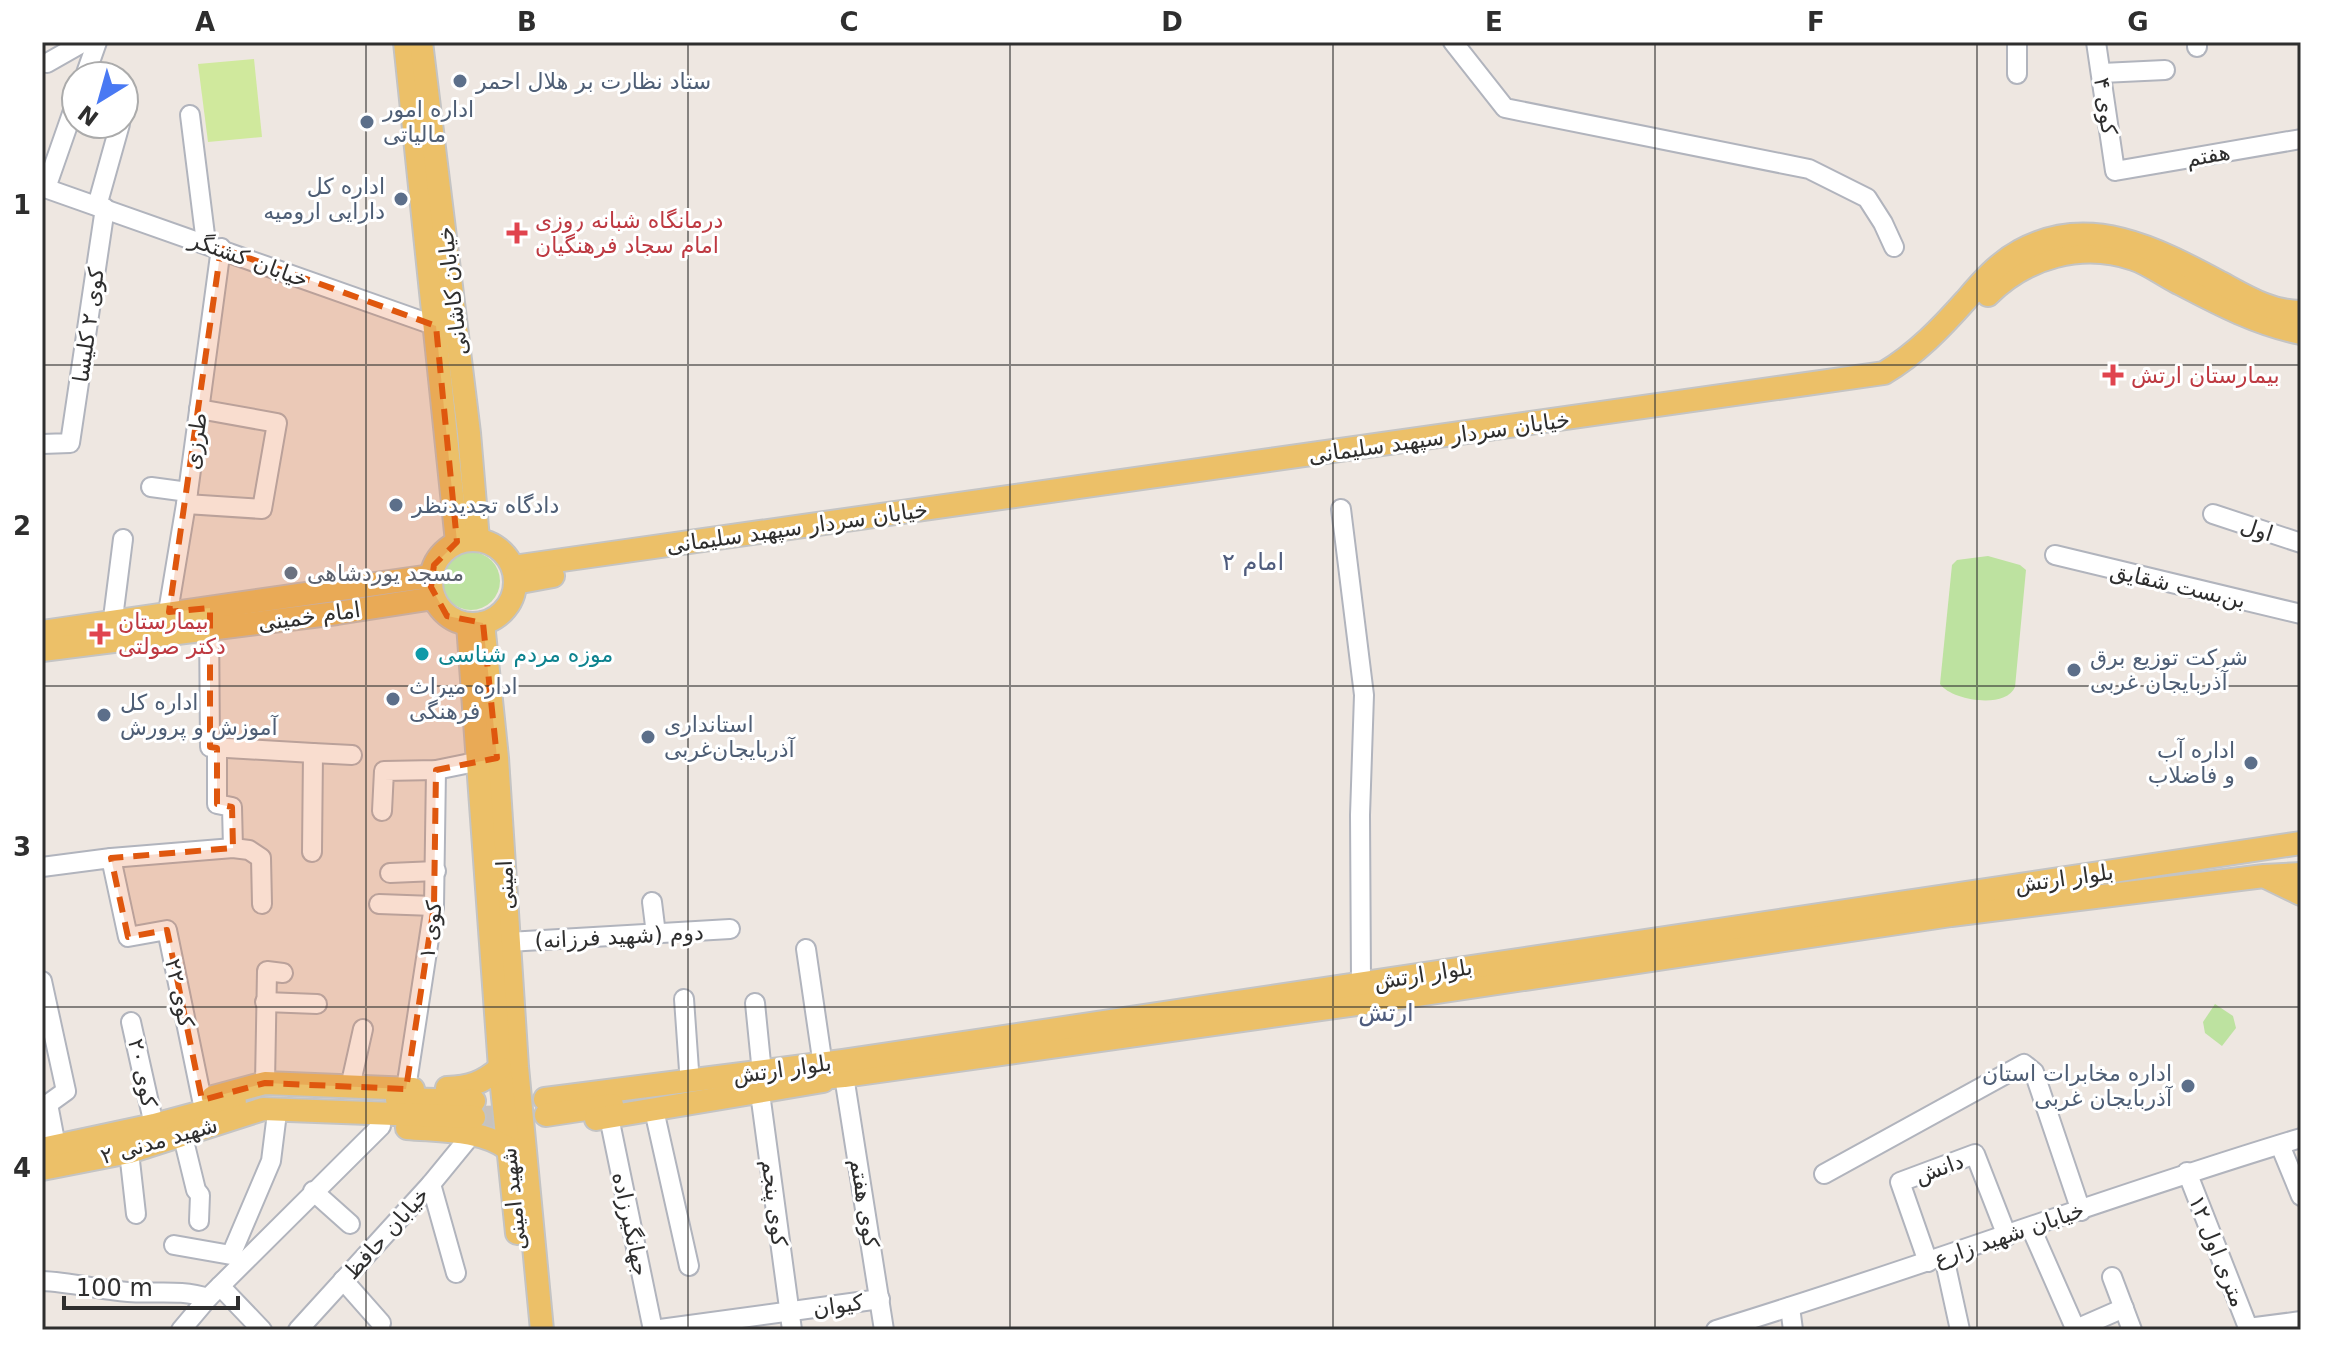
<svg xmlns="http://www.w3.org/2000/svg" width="2343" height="1372" font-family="'DejaVu Sans','Noto Naskh Arabic',sans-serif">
  <rect width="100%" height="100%" fill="#eee7e1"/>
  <g fill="#bde2a0">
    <circle cx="471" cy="581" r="29"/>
    <path d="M1988 556 2020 565 2026 570 2015 687C2006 709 1952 701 1940 684L1952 565 1957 560Z"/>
    <path d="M2215 1004 2233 1016 2236 1028 2222 1046 2205 1033 2203 1022Z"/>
  </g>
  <path fill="#d0e99d" d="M254 59 262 137 208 142 198 64Z"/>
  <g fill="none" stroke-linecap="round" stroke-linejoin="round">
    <path stroke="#c8c2bd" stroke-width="22" stroke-dasharray="22 11" stroke-linecap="butt" d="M474 1117 546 1115"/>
    <g stroke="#b1b4bd" stroke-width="22">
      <g id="minor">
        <path d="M1453 42 1505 108 1809 169 1867 198 1883 223 1894 247"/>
        <path d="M2096 42 2115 171 2301 139"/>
        <path d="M2197 47V42"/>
        <path d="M47 63 84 42"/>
        <path d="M2102 73 2165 70"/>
        <path d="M2017 74V42"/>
        <path d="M85 76 97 42"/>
        <path d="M190 115 206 243"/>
        <path d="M42 187 436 326H445"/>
        <path d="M46 188 76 102"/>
        <path d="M97 206 120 124"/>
        <path d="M42 444 70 443 105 208"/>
        <path d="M151 487 188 492"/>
        <path d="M186 504 262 509 277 423 199 409"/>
        <path d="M1341 509 1364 695 1360 815 1361 983"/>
        <path d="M2213 514 2301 543"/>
        <path d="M2055 555 2301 614"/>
        <path d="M209 618 210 747 313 753 312 852"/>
        <path d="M166 624 188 492 221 248"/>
        <path d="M111 634 123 539"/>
        <path d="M217 748V804L232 807 233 848"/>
        <path d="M313 753 352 755"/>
        <path d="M382 811 384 771 436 770 490 759"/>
        <path d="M111 858 233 848 249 850 261 858 262 904"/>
        <path d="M42 867 111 858 128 937 167 930 202 1100"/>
        <path d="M390 873 436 871"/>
        <path d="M652 902 656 934"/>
        <path d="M379 904 434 906"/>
        <path d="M508 942 730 929"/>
        <path d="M806 949 822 1059"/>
        <path d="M42 981 66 1091 48 1104 56 1146"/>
        <path d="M684 999 689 1070"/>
        <path d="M265 1002 317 1004"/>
        <path d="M755 1003 761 1063"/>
        <path d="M131 1022 154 1125"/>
        <path d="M844 1076 884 1330"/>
        <path d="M265 1083 267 971 283 973"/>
        <path d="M350 1087 363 1029"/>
        <path d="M406 1089 434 906 436 770"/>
        <path d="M760 1093 792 1330"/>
        <path d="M654 1110 689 1266"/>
        <path d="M609 1117 653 1330"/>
        <path d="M184 1141 196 1190 200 1195 199 1221"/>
        <path d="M2280 1145 2301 1196"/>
        <path d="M129 1152 136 1214"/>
        <path d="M2187 1172 2249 1330"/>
        <path d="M1824 1174 2024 1064 2034 1072 2081 1211"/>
        <path d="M431 1184 456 1273"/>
        <path d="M313 1191 350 1224"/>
        <path d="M2031 1228 2076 1330"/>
        <path d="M174 1245 231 1255 271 1161 276 1121"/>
        <path d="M1944 1257 1960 1330"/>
        <path d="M1928 1262 1900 1182 1975 1154 2007 1236"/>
        <path d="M2112 1277 2132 1330"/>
        <path d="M343 1280 381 1323"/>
        <path d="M42 1281C71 1282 99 1290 128 1292 156 1294 181 1289 208 1298"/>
        <path d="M220 1286 262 1330"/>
        <path d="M1790 1307 1793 1330"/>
        <path d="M2248 1328 2301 1321"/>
        <path d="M2076 1329 2124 1308"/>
        <path d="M181 1330 208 1298 381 1126"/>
        <path d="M298 1330 431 1184 472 1134"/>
        <path d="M653 1330 880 1299"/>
        <path d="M1716 1330C1913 1270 2105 1197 2301 1138"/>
      </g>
    </g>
    <g stroke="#c4c4c4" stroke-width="26">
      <g id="major">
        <path d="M405 42 457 542"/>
        <path d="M421 42 469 433 478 540"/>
        <path d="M1988 295C2026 257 2082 241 2134 259 2149 264 2163 275 2177 282 2217 303 2256 324 2301 333"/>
        <circle cx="473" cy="582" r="42"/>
        <path d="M513 567 1884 373C1916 354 1941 328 1966 300 1982 281 1998 263 2020 251 2090 212 2159 250 2221 283 2247 297 2271 312 2301 312"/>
        <path d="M515 583 553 576"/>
        <path d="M483 623 497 758 517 1067 542 1330"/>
        <path d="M468 624 500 1068 517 1233"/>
        <path d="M42 632 431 576"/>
        <path d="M42 650 337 613 434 598"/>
        <path d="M2268 878 2301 894"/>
        <path d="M809 1079 844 1076 1364 1003 1951 915 2264 876 2301 874"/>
        <path d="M447 1088C470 1087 482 1083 500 1068"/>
        <path d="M213 1097 265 1083 413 1089"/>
        <path d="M397 1099 474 1101"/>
        <path d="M545 1099 843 1061 2301 843"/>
        <path d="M546 1115 612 1105"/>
        <path d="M596 1119 823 1081"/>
        <path d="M407 1128C440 1131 481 1129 508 1149"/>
        <path d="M42 1149 154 1125 235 1103"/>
        <path d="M42 1169 129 1152 263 1109 474 1117"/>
      </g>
    </g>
    <use href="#minor" stroke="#fff" stroke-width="18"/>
    <use href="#major" stroke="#ecc068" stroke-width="22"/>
  </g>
  <path fill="#df570e" fill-opacity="0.2" stroke="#df570e" stroke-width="6" stroke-dasharray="16 10" stroke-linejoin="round" d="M221 248 436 326 457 542 434 565 431 587 447 616 483 623 497 758 436 770 434 906 406 1089 265 1083 202 1100 167 930 128 937 111 858 233 848 232 807 217 804V748L210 747V608L169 612Z"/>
  <path fill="none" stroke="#2e2e2e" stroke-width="2" stroke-opacity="0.55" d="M366 42V1330M688 42V1330M1010 42V1330M1333 42V1330M1655 42V1330M1977 42V1330M42 365H2301M42 686H2301M42 1007H2301"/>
  <g fill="#5c6f8a" stroke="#fff" stroke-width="3">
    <circle cx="460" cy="81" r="8"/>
    <circle cx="367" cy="122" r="8"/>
    <circle cx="401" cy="199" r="8"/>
    <circle cx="396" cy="505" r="8"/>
    <circle cx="2074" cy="670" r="8"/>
    <circle cx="393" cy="699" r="8"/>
    <circle cx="104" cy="715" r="8"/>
    <circle cx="648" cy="737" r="8"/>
    <circle cx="2251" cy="763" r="8"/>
    <circle cx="2188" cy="1086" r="8"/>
  </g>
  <g fill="#e0444e" stroke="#fff" stroke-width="3">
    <path d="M513 221h8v8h8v8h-8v8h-8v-8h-8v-8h8z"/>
    <path d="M2109 363h8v8h8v8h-8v8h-8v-8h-8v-8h8z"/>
    <path d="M96 622h8v8h8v8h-8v8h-8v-8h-8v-8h8z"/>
  </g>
  <circle fill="#6b7280" stroke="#fff" stroke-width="3" cx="291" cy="573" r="8"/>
  <circle fill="#0f9aa8" stroke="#fff" stroke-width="3" cx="422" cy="654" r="8"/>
  <g text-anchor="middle" stroke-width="6" stroke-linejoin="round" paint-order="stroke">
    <g font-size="22" fill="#4e5e75" stroke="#fff" text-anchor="start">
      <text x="476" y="89">ستاد نظارت بر هلال احمر</text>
      <text x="383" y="117">اداره امور<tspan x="383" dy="25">مالیاتی</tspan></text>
      <text x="385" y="194" text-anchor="end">اداره کل<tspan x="385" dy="25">دارایی ارومیه</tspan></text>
      <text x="412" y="513">دادگاه تجدیدنظر</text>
      <text x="2090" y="665">شرکت توزیع برق<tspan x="2090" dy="25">آذربایجان غربی</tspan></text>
      <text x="409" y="694">اداره میراث<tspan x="409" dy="25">فرهنگی</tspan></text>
      <text x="120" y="710">اداره کل<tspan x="120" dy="25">آموزش و پرورش</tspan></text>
      <text x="664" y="732">استانداری<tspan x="664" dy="25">آذربایجان‌غربی</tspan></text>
      <text x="2235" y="758" text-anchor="end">اداره آب<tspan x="2235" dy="25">و فاضلاب</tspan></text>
      <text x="2172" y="1081" text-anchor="end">اداره مخابرات استان<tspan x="2172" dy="25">آذربایجان غربی</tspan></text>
    </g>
    <g font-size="22" fill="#2e2e2e" stroke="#fff">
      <text transform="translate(2106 106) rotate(82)" y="8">کوی ۴</text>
      <text transform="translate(2208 155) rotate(-10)" y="8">هفتم</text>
      <text transform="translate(249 259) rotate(20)" y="8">خیابان کشتگر</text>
      <text transform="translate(452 291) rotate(-97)" y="8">خیابان کاشانی</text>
      <text transform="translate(88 325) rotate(-82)" y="8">کوی ۲ کلیسا</text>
      <text transform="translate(1439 437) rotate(-8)" y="8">خیابان سردار سپهبد سلیمانی</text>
      <text transform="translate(195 441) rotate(-82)" y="8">طرزی</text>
      <text transform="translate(797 527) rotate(-8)" y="8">خیابان سردار سپهبد سلیمانی</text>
      <text transform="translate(2257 529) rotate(18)" y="8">اول</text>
      <text transform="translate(2178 585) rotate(13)" y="8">بن‌بست شقایق</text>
      <text transform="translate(309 616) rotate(-8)" y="8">امام خمینی</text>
      <text transform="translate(2064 878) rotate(-8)" y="8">بلوار ارتش</text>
      <text transform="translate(505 885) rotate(-93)" y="8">امینی</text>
      <text transform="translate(430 930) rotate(-82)" y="8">کوی ۱</text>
      <text transform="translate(619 936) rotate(-3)" y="8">دوم (شهید فرزانه)</text>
      <text transform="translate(1423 974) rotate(-9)" y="8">بلوار ارتش</text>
      <text transform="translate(180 993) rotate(78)" y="8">کوی ۲۲</text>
      <text transform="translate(782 1069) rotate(-8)" y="8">بلوار ارتش</text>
      <text transform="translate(143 1073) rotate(78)" y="8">کوی ۲۰</text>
      <text transform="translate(159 1140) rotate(-16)" y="8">شهید مدنی ۲</text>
      <text transform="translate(1939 1168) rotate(-20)" y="8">دانش</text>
      <text transform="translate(513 1199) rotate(-96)" y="8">شهید امینی</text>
      <text transform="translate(775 1203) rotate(83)" y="8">کوی پنجم</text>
      <text transform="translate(865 1203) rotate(81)" y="8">کوی هفتم</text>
      <text transform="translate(631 1224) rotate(78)" y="8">جهانگیرزاده</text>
      <text transform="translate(386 1233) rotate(-48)" y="8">خیابان حافظ</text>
      <text transform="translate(2009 1234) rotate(-19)" y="8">خیابان شهید زارع</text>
      <text transform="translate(2218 1251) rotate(68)" y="8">۱۲ متری اول</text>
      <text transform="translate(838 1305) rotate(-8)" y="8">کیوان</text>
    </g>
    <g font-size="22" fill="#be3a42" stroke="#fff" text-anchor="start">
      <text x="535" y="228">درمانگاه شبانه روزی<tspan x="535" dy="25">امام سجاد فرهنگیان</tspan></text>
      <text x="2131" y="383">بیمارستان ارتش</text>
      <text x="118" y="629">بیمارستان<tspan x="118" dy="25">دکتر صولتی</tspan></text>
    </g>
    <g font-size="22" fill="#5b616d" stroke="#fff" text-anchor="start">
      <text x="307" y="581">مسجد یوردشاهی</text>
    </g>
    <g font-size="22" fill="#0d838f" stroke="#fff" text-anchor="start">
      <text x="438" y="662">موزه مردم شناسی</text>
    </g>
    <g font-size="24" fill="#4f5c7d" stroke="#fff">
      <text x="1253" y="570">امام ۲</text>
      <text x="1386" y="1021">ارتش</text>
    </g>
  </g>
  <rect width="2343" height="1372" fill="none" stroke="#ffffff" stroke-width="88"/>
  <g transform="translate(100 100) rotate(217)"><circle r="38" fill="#ffffff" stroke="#ababab" stroke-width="2"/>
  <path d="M0-6L14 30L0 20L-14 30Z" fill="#4979f3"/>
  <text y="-12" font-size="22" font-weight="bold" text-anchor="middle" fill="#2e2e2e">N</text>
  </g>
  <path d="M64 1296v12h174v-12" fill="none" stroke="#2e2e2e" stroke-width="4"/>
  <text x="76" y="1296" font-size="24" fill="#2e2e2e" stroke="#ffffff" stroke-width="6" paint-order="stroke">100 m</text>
  <rect x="44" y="44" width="2255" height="1284" fill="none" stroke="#2e2e2e" stroke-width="3"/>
  <g font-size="26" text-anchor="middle" font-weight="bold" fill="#2e2e2e">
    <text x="205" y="31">A</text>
    <text x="527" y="31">B</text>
    <text x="849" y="31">C</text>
    <text x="1172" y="31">D</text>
    <text x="1494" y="31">E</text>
    <text x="1816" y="31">F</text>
    <text x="2138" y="31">G</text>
    <text x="22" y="214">1</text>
    <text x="22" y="535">2</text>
    <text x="22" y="856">3</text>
    <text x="22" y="1177">4</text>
  </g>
</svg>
